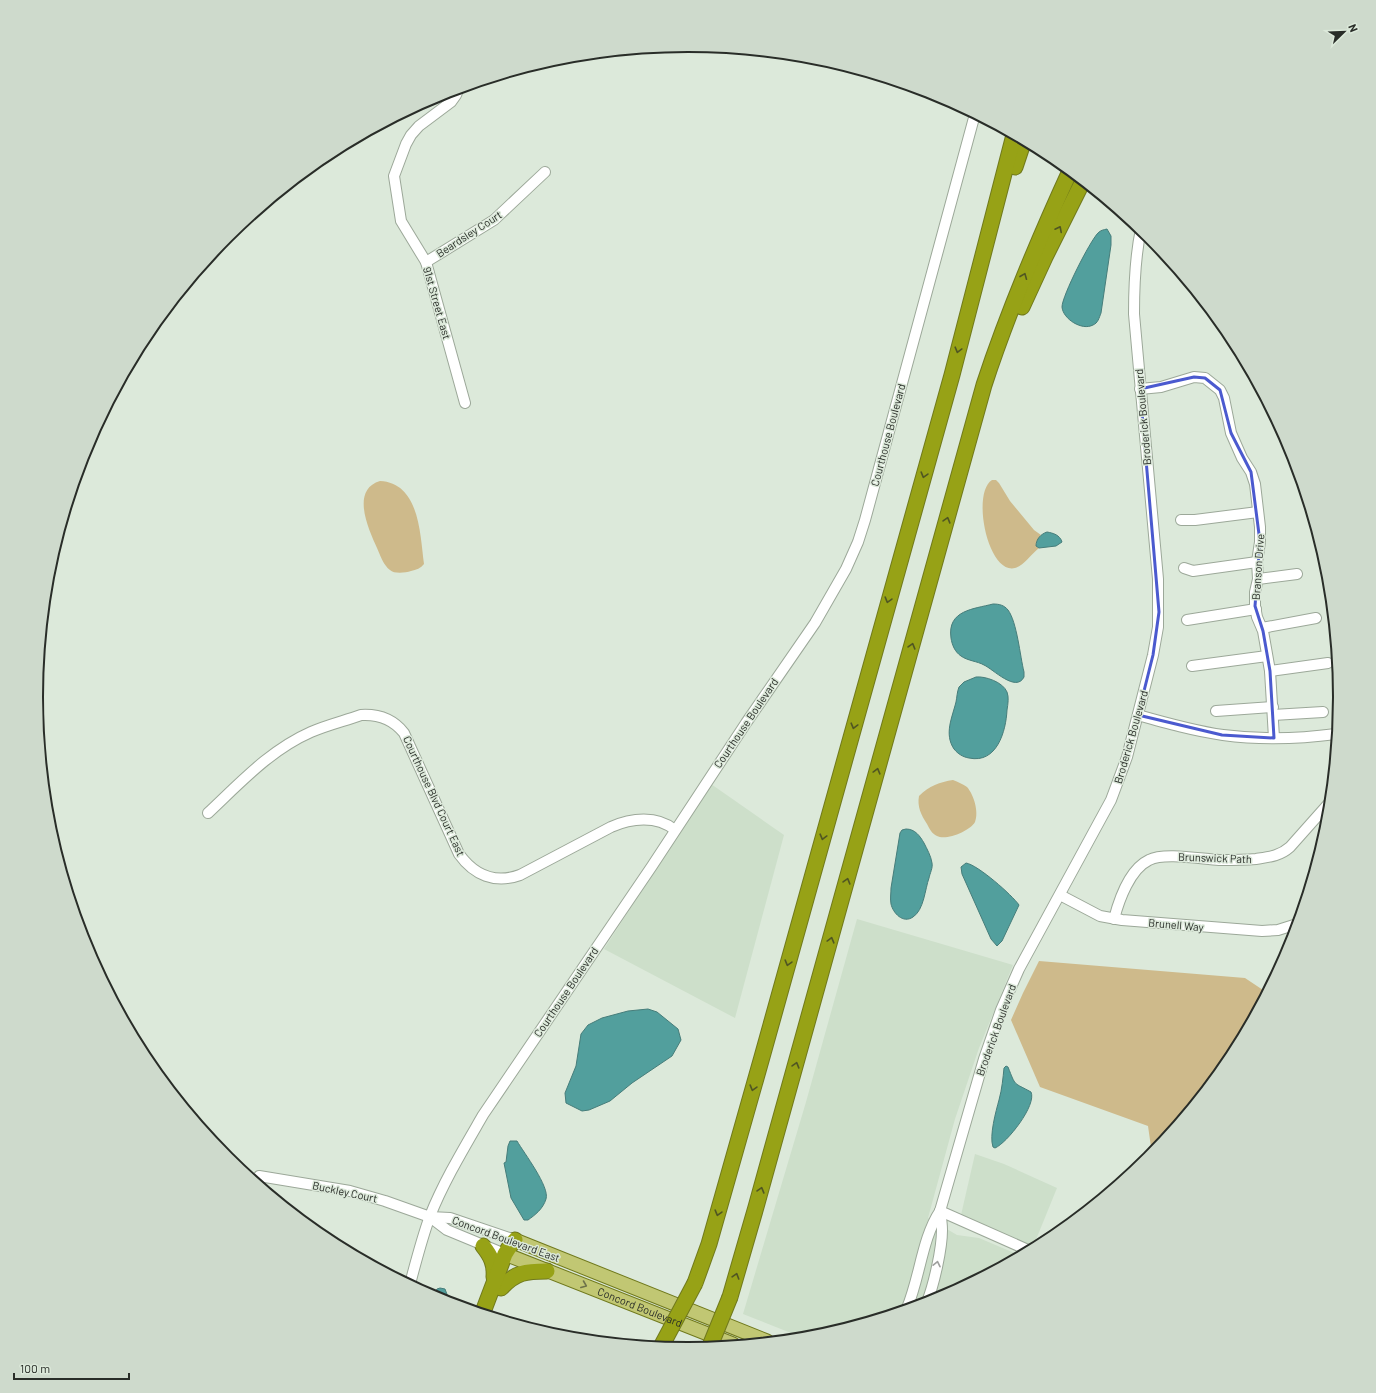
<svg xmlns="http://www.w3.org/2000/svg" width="1376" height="1393" font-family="Barlow,sans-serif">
  <rect width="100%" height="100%" fill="#dce9da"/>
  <g fill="#cddfca">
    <path d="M711 784 784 835 735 1018 604 949Z"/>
    <path d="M857 919 1013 965 979 1048 955 1119 928 1218 957 1235 979 1238 1019 1255 937 1299 815 1336 801 1337 743 1314 806 1102Z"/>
    <path d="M975 1154 1004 1164 1057 1188 1033 1247 961 1215Z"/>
  </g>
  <g fill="#ceba8b">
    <path d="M992 480H996L999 483 1010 501 1034 530 1041 535 1038 540 1036 546 1039 548C1031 554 1024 566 1015 568 988 575 971 493 992 480Z"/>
    <path d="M380 481C420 483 420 535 424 564 421 568 416 570 411 571 405 573 394 574 390 570 384 566 380 555 377 548 369 530 350 490 380 481Z"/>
    <path d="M953 780C958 782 963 784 967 787 974 795 979 812 975 822 970 831 946 841 937 836 932 834 929 828 927 824 921 815 917 806 919 796 929 786 940 782 953 780Z"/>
    <path d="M1039 961 1245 978 1266 992 1230 1059 1152 1154 1148 1126 1040 1087 1011 1020 1023 993Z"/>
  </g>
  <g fill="#529f9d" stroke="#467d7a">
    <path d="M1107 229 1111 236V245L1101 313C1099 318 1098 323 1093 325 1082 331 1063 319 1062 307 1062 296 1090 241 1098 233 1101 230 1103 230 1107 229Z"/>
    <path d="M1047 532C1053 533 1060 535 1062 542L1056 546 1039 548 1036 546C1036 539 1041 534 1047 532Z"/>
    <path d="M993 604C999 604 1004 605 1008 610 1017 622 1020 656 1024 672V677C1016 693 993 669 984 665 977 661 968 661 961 656 955 652 952 645 951 638 947 610 974 609 993 604Z"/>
    <path d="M976 677C985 676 1003 682 1007 692 1009 697 1008 704 1007 710 1006 731 997 764 969 758 963 757 958 754 954 749 944 734 952 718 956 702 957 697 957 692 959 687L964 682Z"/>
    <path d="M906 829C915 829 920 836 924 843 927 849 931 856 932 863 933 868 930 873 929 878 925 889 924 910 913 917 903 924 893 913 891 904 890 899 891 893 891 888L900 833 902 830Z"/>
    <path d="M966 863C978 865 1012 895 1019 905L1002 941 997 946 991 939 962 874 961 867Z"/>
    <path d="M648 1009 657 1012 678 1029 681 1040 672 1056 632 1083 610 1101 589 1110 582 1111 566 1103 565 1093 576 1066 581 1034 588 1025 602 1018 628 1011Z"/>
    <path d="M1006 1066 1008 1067C1016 1087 1013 1082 1031 1092 1037 1105 1007 1143 995 1148L993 1147C989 1136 996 1111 999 1100 1002 1089 1003 1078 1004 1068Z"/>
    <path d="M510 1141H517C524 1153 550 1187 546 1199 543 1209 535 1215 528 1220H524L511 1198 504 1163 506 1162 508 1146Z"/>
    <path d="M440 1288 445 1289 448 1297V1302L433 1296 437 1289Z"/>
  </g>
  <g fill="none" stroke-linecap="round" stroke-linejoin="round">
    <g stroke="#9ca899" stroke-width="12">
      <g id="minor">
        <path d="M459 88 456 95 451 102 419 126 411 135 406 144 394 176 401 221 426 262 465 403"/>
        <path d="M426 262 494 220 545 172"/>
        <path d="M1140 389 1161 387 1194 377 1205 378 1220 390 1224 398 1231 433 1242 458 1251 472 1255 484 1260 527V542L1257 562 1258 579 1255 592V606L1257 617 1263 631 1270 671 1274 738"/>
        <path d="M1181 520H1195L1258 512"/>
        <path d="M1184 568 1193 571 1257 562"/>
        <path d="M1258 579 1297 574"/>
        <path d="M1187 620 1256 609"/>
        <path d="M1262 628 1316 618"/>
        <path d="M1192 666 1267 656"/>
        <path d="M1270 671 1328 663"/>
        <path d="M1216 711 1273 707"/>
        <path d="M1138 715C1166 723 1194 731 1223 735 1261 740 1298 739 1336 734"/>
        <path d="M1273 715 1323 712"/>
        <path d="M208 813C240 783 270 750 311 732 327 725 344 721 361 715 378 714 393 719 404 733L459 854C474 875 495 884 520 875L611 827C631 818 657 815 675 830"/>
        <path d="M1060 895 1100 916 1122 920 1262 931 1278 930 1297 924"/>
        <path d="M1114 919C1119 900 1130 869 1149 860 1164 852 1201 859 1219 860 1231 860 1244 860 1256 859 1269 857 1280 856 1290 847L1330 802"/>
        <path d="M259 1176 350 1191 385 1201 430 1217 447 1230 505 1254"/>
        <path d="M940 1211 1028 1250"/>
        <path d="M430 1217 450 1218 515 1240"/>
        <path d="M410 1284C416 1261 422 1238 430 1216 444 1181 464 1148 483 1115L652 866 746 723 815 623 846 569 858 542 865 520 975 114"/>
        <path d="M927 1302C934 1284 942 1249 942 1230 942 1224 941 1217 940 1211"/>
        <path d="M907 1308C920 1277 922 1238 940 1211L984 1059 1001 1010 1019 969 1111 800 1127 757 1153 655 1158 627V579L1134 314C1134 285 1135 257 1141 229"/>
      </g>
    </g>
    <g stroke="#70791c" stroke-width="15">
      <g id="major">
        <path d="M515 1240 767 1341"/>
        <path id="s1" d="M505 1254 733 1344"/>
      </g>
    </g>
    <g stroke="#70791c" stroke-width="17">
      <g id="highway">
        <path d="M1015 167 1024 140"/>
        <path d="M1022 307 1045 257 1083 181"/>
        <path d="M483 1246C491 1256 495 1264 494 1277"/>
        <path d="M695 1283 709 1244 762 1057 952 375 1014 135"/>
        <path d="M501 1288C516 1272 526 1271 547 1271"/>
        <path d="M730 1297 756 1207 984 385C1008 312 1038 241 1070 171"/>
        <path d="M483 1312 505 1254 510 1246 515 1240"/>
      </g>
    </g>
    <use href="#minor" stroke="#fff" stroke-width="10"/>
    <use href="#major" stroke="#c1c773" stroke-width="13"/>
    <use href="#highway" stroke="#97a216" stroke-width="15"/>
    <g stroke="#70791c" stroke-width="17" stroke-linecap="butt">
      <g id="highway-bridge">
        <path d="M662 1345 695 1283"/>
        <path d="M710 1346 730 1297"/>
      </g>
    </g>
    <use href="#highway-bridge" stroke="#97a216" stroke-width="15"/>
  </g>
  <defs><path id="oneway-chevron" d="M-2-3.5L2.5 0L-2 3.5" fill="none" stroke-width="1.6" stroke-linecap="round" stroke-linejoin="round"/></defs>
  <g stroke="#505622">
    <use href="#oneway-chevron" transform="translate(1059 229) rotate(-63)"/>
    <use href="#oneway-chevron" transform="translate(1024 276) rotate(-68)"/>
    <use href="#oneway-chevron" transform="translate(958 350) rotate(105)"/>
    <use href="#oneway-chevron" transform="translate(924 475) rotate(106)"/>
    <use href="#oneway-chevron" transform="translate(947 520) rotate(-74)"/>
    <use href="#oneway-chevron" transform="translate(888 600) rotate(106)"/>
    <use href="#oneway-chevron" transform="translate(912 646) rotate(-74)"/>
    <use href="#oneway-chevron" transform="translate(854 726) rotate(105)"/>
    <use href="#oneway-chevron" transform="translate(877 771) rotate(-75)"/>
    <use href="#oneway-chevron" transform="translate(823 837) rotate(105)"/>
    <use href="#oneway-chevron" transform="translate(847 881) rotate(-74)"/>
    <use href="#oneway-chevron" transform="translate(831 940) rotate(-75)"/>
    <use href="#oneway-chevron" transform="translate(788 963) rotate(106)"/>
    <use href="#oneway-chevron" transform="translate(796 1065) rotate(-74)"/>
    <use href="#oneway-chevron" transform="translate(753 1088) rotate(106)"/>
    <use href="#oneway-chevron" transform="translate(761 1190) rotate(-74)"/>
    <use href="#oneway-chevron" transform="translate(718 1213) rotate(106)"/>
    <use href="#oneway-chevron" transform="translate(736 1276) rotate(-73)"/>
  </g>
  <use stroke="#9fa09e" href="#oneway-chevron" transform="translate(937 1264) rotate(-78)"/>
  <use stroke="#6d724a" href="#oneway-chevron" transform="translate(584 1285) rotate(22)"/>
  <path fill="none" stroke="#4b5acf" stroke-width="3" stroke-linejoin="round" d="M1194 377 1205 378 1220 390 1231 433 1251 472 1260 542 1255 606 1263 631 1270 671 1274 738 1222 735 1138 715 1153 655 1159 612 1140 389Z"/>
  <g text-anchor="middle" stroke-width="3" stroke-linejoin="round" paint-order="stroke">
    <g font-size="11" fill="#292d28" stroke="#dce9da">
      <text transform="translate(469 234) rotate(-33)" y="4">Beardsley Court</text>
      <text transform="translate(437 303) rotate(74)" y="4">91st Street East</text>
      <text transform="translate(1143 417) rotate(-95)" y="4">Broderick Boulevard</text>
      <text transform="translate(888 435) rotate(-75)" y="4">Courthouse Boulevard</text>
      <text transform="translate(1258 567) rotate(-86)" y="4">Branson Drive</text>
      <text transform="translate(746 723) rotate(-56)" y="4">Courthouse Boulevard</text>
      <text transform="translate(1131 737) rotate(-74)" y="4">Broderick Boulevard</text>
      <text transform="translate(434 796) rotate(65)" y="4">Courthouse Blvd Court East</text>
      <text transform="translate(1215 858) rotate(2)" y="4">Brunswick Path</text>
      <text transform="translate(1176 925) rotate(5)" y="4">Brunell Way</text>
      <text transform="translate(566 992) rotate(-56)" y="4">Courthouse Boulevard</text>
      <text transform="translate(996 1030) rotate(-70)" y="4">Broderick Boulevard</text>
      <text transform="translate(345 1192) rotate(12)" y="4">Buckley Court</text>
      <text transform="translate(506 1239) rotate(20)" y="4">Concord Boulevard East</text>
      <text dy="4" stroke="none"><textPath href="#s1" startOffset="145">Concord Boulevard</textPath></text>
    </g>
  </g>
  <path d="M0 0H1376V1393H0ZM43 697a645 645 0 1 1 1290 0a645 645 0 1 1-1290 0Z" fill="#cedacc" fill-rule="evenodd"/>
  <path fill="none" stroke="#292d28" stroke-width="2" d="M43 697a645 645 0 1 1 1290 0a645 645 0 1 1-1290 0Z"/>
  <g transform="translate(1344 32) rotate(67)" stroke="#dce9da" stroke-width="3" paint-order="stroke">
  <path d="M0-3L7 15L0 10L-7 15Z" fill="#292d28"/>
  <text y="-6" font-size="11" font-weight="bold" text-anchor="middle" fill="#292d28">N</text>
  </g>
  <path d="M14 1373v6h115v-6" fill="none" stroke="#292d28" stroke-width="2"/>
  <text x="20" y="1373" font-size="12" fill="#292d28" stroke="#dce9da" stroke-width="3" paint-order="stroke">100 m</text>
</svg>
